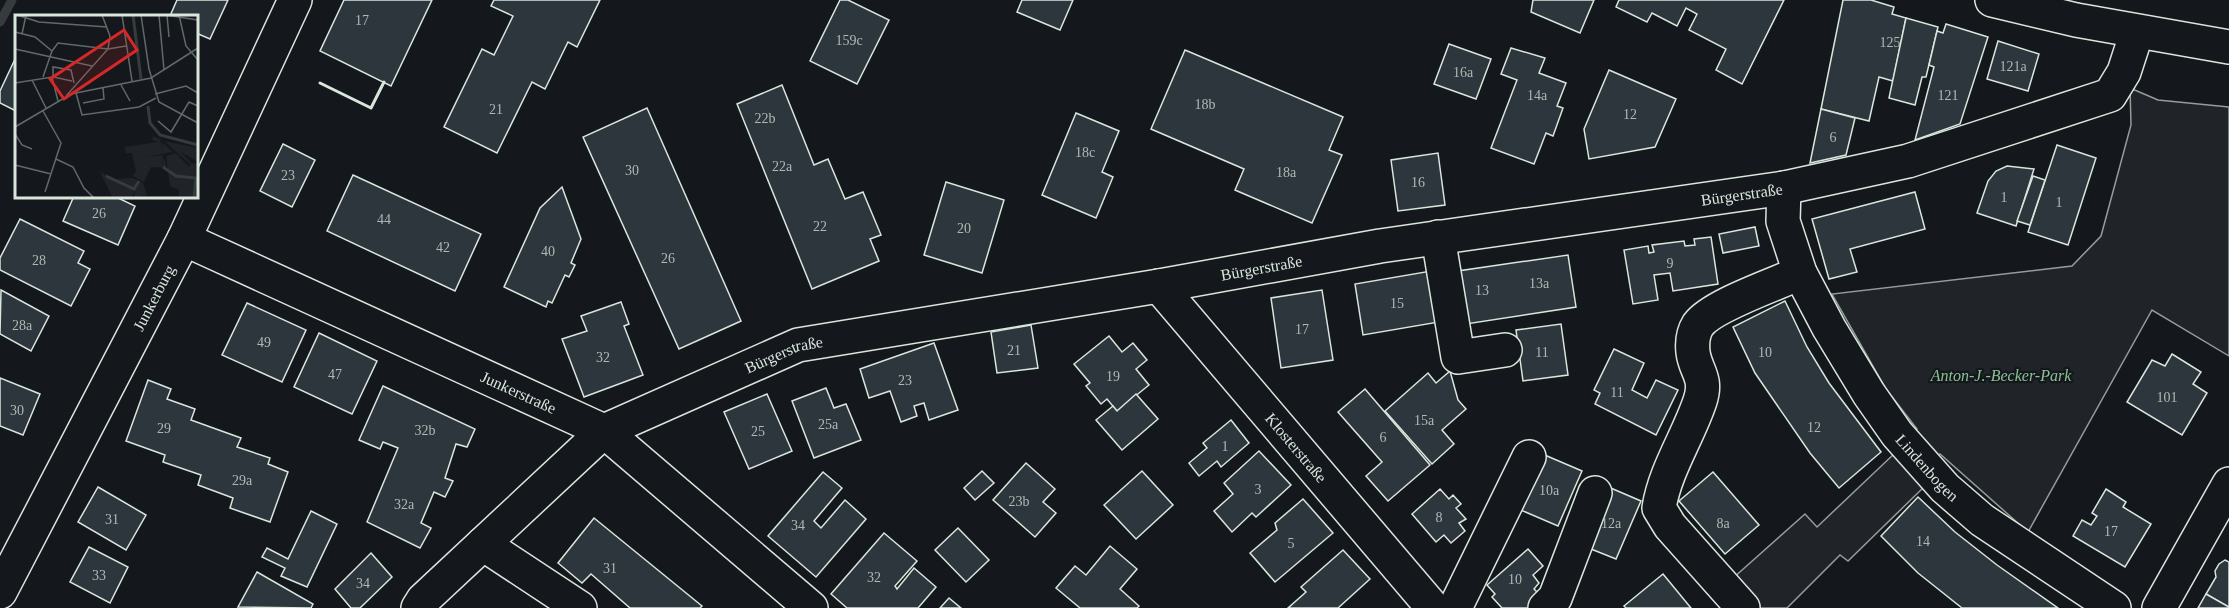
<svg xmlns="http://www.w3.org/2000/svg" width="2229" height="608" font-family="'Times New Roman',serif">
  <rect width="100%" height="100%" fill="#14181c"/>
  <g fill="#202428" stroke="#939e99" stroke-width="1.5">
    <path d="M2130 88 2158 100 2229 107V356L2152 310 2028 532 1940 454 1930 462 1910 438 1917 429 1886 389 1832 294 2072 266 2101 236 2131 125Z"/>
    <path d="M1896 452 1925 486 1848 561 1840 555 1787 608H1760L1732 579 1805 514 1817 527Z"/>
  </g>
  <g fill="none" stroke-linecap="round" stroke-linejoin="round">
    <path stroke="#363b3e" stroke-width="9" d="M0 22 12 0"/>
  </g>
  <g fill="#2c363c" stroke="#d8e6dc" stroke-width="1.5">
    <path d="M177 0H228L210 39 196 33V16H170Z"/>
    <path d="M344 0H432L391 86 320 51Z"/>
    <path d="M494 0H600L577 47 568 42 545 89 532 82 497 153 444 127 482 49 494 55 513 16 491 6Z"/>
    <path d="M840 0H848L889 20 857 84 810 61Z"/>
    <path d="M1022 0H1073L1060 30 1017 12Z"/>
    <path d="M1533 0H1594L1580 33 1531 12Z"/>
    <path d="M1619 0H1784L1742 84 1716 70 1726 49 1689 30 1697 14 1686 8 1677 26 1652 13 1647 22 1616 7Z"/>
    <path d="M1843 0H1871L1894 7 1892 14 1906 18 1893 81 1879 77 1869 121 1821 109Z"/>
    <path d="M1906 18 1938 27 1926 77H1922L1915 105 1889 98Z"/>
    <path d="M1946 24 1988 37 1960 124 1915 140 1934 67 1929 65 1937 31 1943 33Z"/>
    <path d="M1998 41 2039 54 2028 91 1987 79Z"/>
    <path d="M1449 44 1491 59 1476 99 1434 84Z"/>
    <path d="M1511 48 1545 58 1539 73 1566 83 1557 106 1563 108 1553 136 1546 133 1534 164 1491 148 1517 80 1501 74Z"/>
    <path d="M1185 50 1343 117 1329 150 1342 155 1312 223 1235 190 1244 169 1151 129Z"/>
    <path d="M16 57V111L0 103V91Z"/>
    <path d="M1609 70 1676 99 1655 147 1589 159 1584 129Z"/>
    <path d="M782 85 814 165 828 159 845 199 863 192 881 235 870 239 879 261 812 289 737 104Z"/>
    <path d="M647 108 741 321 679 349 583 137Z"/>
    <path d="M1821 109 1855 118 1846 155 1810 163Z"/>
    <path d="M1076 113 1119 131 1102 172 1113 177 1096 218 1042 195Z"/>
    <path d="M283 144 315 160 292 207 260 191Z"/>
    <path d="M2057 145 2096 158 2068 245 2028 232Z"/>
    <path d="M1438 153 1445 205 1398 211 1391 160Z"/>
    <path d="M2007 166 2034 169 2016 226 1977 213 1988 181 1996 171Z"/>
    <path d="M353 175 481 234 455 291 327 231Z"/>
    <path d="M2033 176 2045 180 2030 225 2017 221Z"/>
    <path d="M946 182 1004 200 982 273 924 255Z"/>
    <path d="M562 187 581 239 571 263 575 265 569 277 565 275 552 303 548 301 546 307 504 287 540 208Z"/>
    <path d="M1915 192 1925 229 1850 249 1857 272 1829 279 1812 219Z"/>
    <path d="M74 196H114L135 206 118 245 63 221Z"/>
    <path d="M20 219 84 251 78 263 90 269 71 306 0 270V258Z"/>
    <path d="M1755 227 1759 246 1723 253 1719 234Z"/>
    <path d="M1711 237 1718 284 1673 291 1670 273 1654 275 1658 300 1633 304 1624 250 1648 246 1649 253 1654 252 1652 245 1684 241 1685 246 1695 245 1694 239Z"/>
    <path d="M1568 255 1576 307 1466 324 1458 271Z"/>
    <path d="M1431 271 1439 322 1363 335 1355 284Z"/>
    <path d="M1 290 49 316 31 351 0 334Z"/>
    <path d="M1322 290 1333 360 1281 368 1271 298Z"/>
    <path d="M1785 301 1807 347 1829 383 1881 452 1839 488 1810 453 1755 373 1733 327Z"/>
    <path d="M621 302 629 324 624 326 643 375 584 397 562 339 587 331 581 316Z"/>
    <path d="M247 303 306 330 282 382 222 355Z"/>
    <path d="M1561 324 1568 375 1523 381 1516 330Z"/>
    <path d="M1031 325 1038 368 997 373 991 332Z"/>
    <path d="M319 333 377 361 352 414 294 387Z"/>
    <path d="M1109 336 1122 352 1133 343 1147 360 1136 369 1149 385 1117 411 1107 399 1101 404 1086 386 1090 383 1074 364Z"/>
    <path d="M934 343 958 410 929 420 924 403 914 406 917 416 901 422 890 391 869 398 860 369Z"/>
    <path d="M1614 349 1644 363 1632 390 1647 398 1656 380 1678 390 1656 435 1595 404 1600 393 1594 390Z"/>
    <path d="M2172 354 2201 372 2193 384 2207 393 2182 435 2127 402 2152 360 2165 366Z"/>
    <path d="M1450 371 1458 400 1466 409 1442 430 1454 444 1432 464 1385 411 1428 373 1436 383Z"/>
    <path d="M0 378 40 394 23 435 0 426Z"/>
    <path d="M148 380 171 389 167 399 195 409 191 420 241 438 237 447 270 458 268 464 288 472 270 522 230 508 233 498 198 485 201 475 163 462 165 455 126 441Z"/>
    <path d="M383 386 475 429 467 447 456 444 445 478 453 481 445 497 434 492 421 523 431 528 420 548 367 522 398 448 383 442 380 449 359 440Z"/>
    <path d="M826 388 834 408 846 404 861 440 814 458 792 401Z"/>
    <path d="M1365 389 1430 465 1388 501 1366 476 1382 462 1338 412Z"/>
    <path d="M767 394 792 451 749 469 724 412Z"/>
    <path d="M1136 394 1158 419 1122 450 1096 420 1113 406 1117 411Z"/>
    <path d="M1231 420 1249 443 1221 467 1217 461 1199 476 1189 463 1207 448 1203 443Z"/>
    <path d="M1259 451 1291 485 1256 517 1252 513 1232 532 1214 511 1233 494 1224 483Z"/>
    <path d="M1540 453 1582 471 1558 526 1516 508Z"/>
    <path d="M1026 463 1055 489 1043 502 1056 513 1035 537 993 500Z"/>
    <path d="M982 471 994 483 975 500 964 488Z"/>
    <path d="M1142 471 1173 505 1136 539 1104 505Z"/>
    <path d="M823 472 842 488 814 521 821 528 845 500 866 519 816 577 768 536Z"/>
    <path d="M1713 472 1759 525 1725 554 1679 501Z"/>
    <path d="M1606 486 1641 501 1616 559 1581 545Z"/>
    <path d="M98 487 146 515 126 550 78 522Z"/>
    <path d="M1440 489 1449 499 1453 495 1461 504 1456 508 1466 519 1459 523 1465 531 1451 543 1444 535 1436 542 1412 514Z"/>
    <path d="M2106 489 2126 502 2123 507 2151 524 2125 567 2073 536 2082 520 2091 525 2097 516 2092 513Z"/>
    <path d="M1918 497 1955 532 1997 565 2058 608H1962L1918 573 1881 536Z"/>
    <path d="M1303 499 1333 533 1275 582 1250 553 1277 530 1275 523Z"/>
    <path d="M311 511 337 524 307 587 281 576 285 568 262 557 267 548 288 559Z"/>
    <path d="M594 518 702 606 700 608H630L591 574 582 583 558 563Z"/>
    <path d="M958 528 989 560 966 582 935 550Z"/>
    <path d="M884 533 917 561 895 586 897 589 914 568 936 587 918 608H847L831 594Z"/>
    <path d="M1110 546 1137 569 1120 589 1139 606 1137 608H1080L1056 588 1075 566 1086 575Z"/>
    <path d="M89 547 128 567 110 603 70 582Z"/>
    <path d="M1528 549 1543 566 1533 575 1539 583 1534 589 1541 596 1528 608H1502L1492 597 1495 594 1487 585Z"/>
    <path d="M1343 550 1370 579 1338 608H1288L1306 592 1301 587Z"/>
    <path d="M371 553 392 577 360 608H351L335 589Z"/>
    <path d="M2225 560 2229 562V607L2206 594 2216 577 2215 571 2219 564Z"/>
    <path d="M257 572 313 604 311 608 238 607Z"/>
    <path d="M1663 574 1691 608H1626L1624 606Z"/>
    <path d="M2206 594 2229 607V608H2198Z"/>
    <path d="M949 598 961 608H940Z"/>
  </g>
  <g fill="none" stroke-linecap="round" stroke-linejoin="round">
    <g stroke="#d8e6dc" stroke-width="36">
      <g id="minor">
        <path id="s1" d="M1784 188 1783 221 1800 273 1829 328 1869 394 1897 434 1945 488 1982 520 2114 608"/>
        <path d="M1438 237 1458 357 1505 350"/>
        <path id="s2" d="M184 239 604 431 811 608"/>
        <path id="s3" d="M1159 286 1433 608"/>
        <path d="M483 544 580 608"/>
        <path id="s4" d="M0 592 184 239 295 0"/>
        <path id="s5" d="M418 608 423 600 604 431 798 345 1159 286 1380 246 1784 188 1908 161 2110 95 2124 72 2137 32"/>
        <path d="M1455 608 1529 457"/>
        <path d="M1545 608 1555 598 1595 493"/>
        <path d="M1743 608 1670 526 1659 508C1665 470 1688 437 1700 401 1708 377 1695 371 1693 352 1692 343 1693 333 1698 325 1711 306 1776 284 1800 273"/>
        <path d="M2159 608 2229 484"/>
      </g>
    </g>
    <g stroke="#d8e6dc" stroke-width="36">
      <path id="major" d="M1992 0 2076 20 2229 47"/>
    </g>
    <use href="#minor" stroke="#14181c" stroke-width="33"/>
    <use href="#major" stroke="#14181c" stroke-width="33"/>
    <path stroke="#d8e6dc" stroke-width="3" d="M320 83 371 108 384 82"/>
  </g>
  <g text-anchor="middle" stroke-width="4.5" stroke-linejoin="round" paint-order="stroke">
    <g font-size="14" fill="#adbab4">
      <text x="362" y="25">17</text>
      <text x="849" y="45">159c</text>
      <text x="1890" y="47">125</text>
      <text x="2013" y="71">121a</text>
      <text x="1463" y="77">16a</text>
      <text x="1537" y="100">14a</text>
      <text x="1948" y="100">121</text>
      <text x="1205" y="109">18b</text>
      <text x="496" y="114">21</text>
      <text x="1630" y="119">12</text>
      <text x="765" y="123">22b</text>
      <text x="1833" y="142">6</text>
      <text x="1085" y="157">18c</text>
      <text x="782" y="171">22a</text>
      <text x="632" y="175">30</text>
      <text x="1286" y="177">18a</text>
      <text x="288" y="180">23</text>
      <text x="1418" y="187">16</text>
      <text x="2004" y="202">1</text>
      <text x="2059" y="207">1</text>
      <text x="99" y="218">26</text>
      <text x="384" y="224">44</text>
      <text x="820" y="231">22</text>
      <text x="964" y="233">20</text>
      <text x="443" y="252">42</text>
      <text x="548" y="256">40</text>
      <text x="668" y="263">26</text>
      <text x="39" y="265">28</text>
      <text x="1670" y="268">9</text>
      <text x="1539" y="288">13a</text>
      <text x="1482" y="295">13</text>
      <text x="1397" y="308">15</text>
      <text x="22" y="330">28a</text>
      <text x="1302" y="334">17</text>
      <text x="264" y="347">49</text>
      <text x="1014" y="355">21</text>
      <text x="1542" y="357">11</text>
      <text x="1765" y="357">10</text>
      <text x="603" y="362">32</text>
      <text x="335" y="379">47</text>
      <text x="1113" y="381">19</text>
      <text x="905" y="385">23</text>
      <text x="1617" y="397">11</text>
      <text x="2167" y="402">101</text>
      <text x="17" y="415">30</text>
      <text x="1424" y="425">15a</text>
      <text x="828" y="429">25a</text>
      <text x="1814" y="432">12</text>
      <text x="164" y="433">29</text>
      <text x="425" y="435">32b</text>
      <text x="758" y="436">25</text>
      <text x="1383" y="442">6</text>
      <text x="1225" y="451">1</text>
      <text x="242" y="485">29a</text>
      <text x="1258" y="494">3</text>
      <text x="1549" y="495">10a</text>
      <text x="1019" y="506">23b</text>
      <text x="404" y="509">32a</text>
      <text x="1439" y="522">8</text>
      <text x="112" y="524">31</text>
      <text x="1611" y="528">12a</text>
      <text x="1723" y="528">8a</text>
      <text x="798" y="530">34</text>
      <text x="2111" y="536">17</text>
      <text x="1923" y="546">14</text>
      <text x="1291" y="548">5</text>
      <text x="610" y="573">31</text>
      <text x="99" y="580">33</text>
      <text x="874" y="582">32</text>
      <text x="1515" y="584">10</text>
      <text x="363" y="588">34</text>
    </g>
    <g font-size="16" fill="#d8e6dc" stroke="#14181c">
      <text dy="6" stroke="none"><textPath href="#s5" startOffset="1425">Bürgerstraße</textPath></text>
      <text dy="6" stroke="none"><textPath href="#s5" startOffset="939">Bürgerstraße</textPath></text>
      <text dy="6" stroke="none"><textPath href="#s4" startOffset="332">Junkerburg</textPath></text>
      <text dy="6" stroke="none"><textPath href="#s5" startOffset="453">Bürgerstraße</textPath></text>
      <text dy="6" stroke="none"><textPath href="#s2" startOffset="368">Junkerstraße</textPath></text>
      <text dy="6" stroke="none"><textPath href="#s3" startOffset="212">Klosterstraße</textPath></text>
      <text dy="6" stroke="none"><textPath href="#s1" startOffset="321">Lindenbogen</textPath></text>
    </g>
    <g font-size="16" font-style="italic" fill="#8ac095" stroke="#14181c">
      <text x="2001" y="381">Anton-J.-Becker-Park</text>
    </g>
  </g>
  <g transform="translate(15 15)">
    <rect width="183" height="183" fill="#14181c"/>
    <path d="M138 121 145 124 148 135 147 127 158 137 129 142 148 140 147 151 149 142 152 153 136 152 129 167 125 165 131 155 125 165 118 161 121 156 117 138H111L109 132 143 127 137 125ZM149 126 183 133V147L166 137 177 149 183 148V183H164V175L155 171 151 141 161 138 173 151 176 150ZM85 157 101 164 118 163 128 168 132 180 119 183 120 176 116 183H98Z" fill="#202428"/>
    <path fill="none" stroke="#363b3e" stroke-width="3" d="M118 0 126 64M133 91 135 108 145 120 183 130M148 152 161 161 181 163 179 183M91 161 119 174 124 166"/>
    <path fill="none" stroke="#626a69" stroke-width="1.5" d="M2 0 24 7 92 12M107 0 117 66M126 0 134 54 144 87 183 108M144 0 149 55M150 0 183 5M152 0 154 22M164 0 171 31 183 45M0 17 20 22 37 36 28 62M7 19 11 0M0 34 77 51M37 36 43 28 93 34 111 31M17 65 31 93M57 66 38 62V52L56 55 59 68M0 68 37 62 43 86M106 70 115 86M61 78 67 100 124 92 141 83M140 79 171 71 183 78M51 81 93 34 95 21 87 0M68 88 89 84 88 73M28 96 46 128 30 177M143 106 156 117 174 87 183 91M0 112 56 79 136 63 183 33M0 119 7 130 17 134M41 144 58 152 69 173 79 183M0 150 36 159"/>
    <path fill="#d62828" fill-opacity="0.15" stroke="#d62828" stroke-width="3" d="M109 15 122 35 49 84 35 64Z"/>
    <rect width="183" height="183" fill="none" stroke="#d8e6dc" stroke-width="3"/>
  </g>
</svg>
